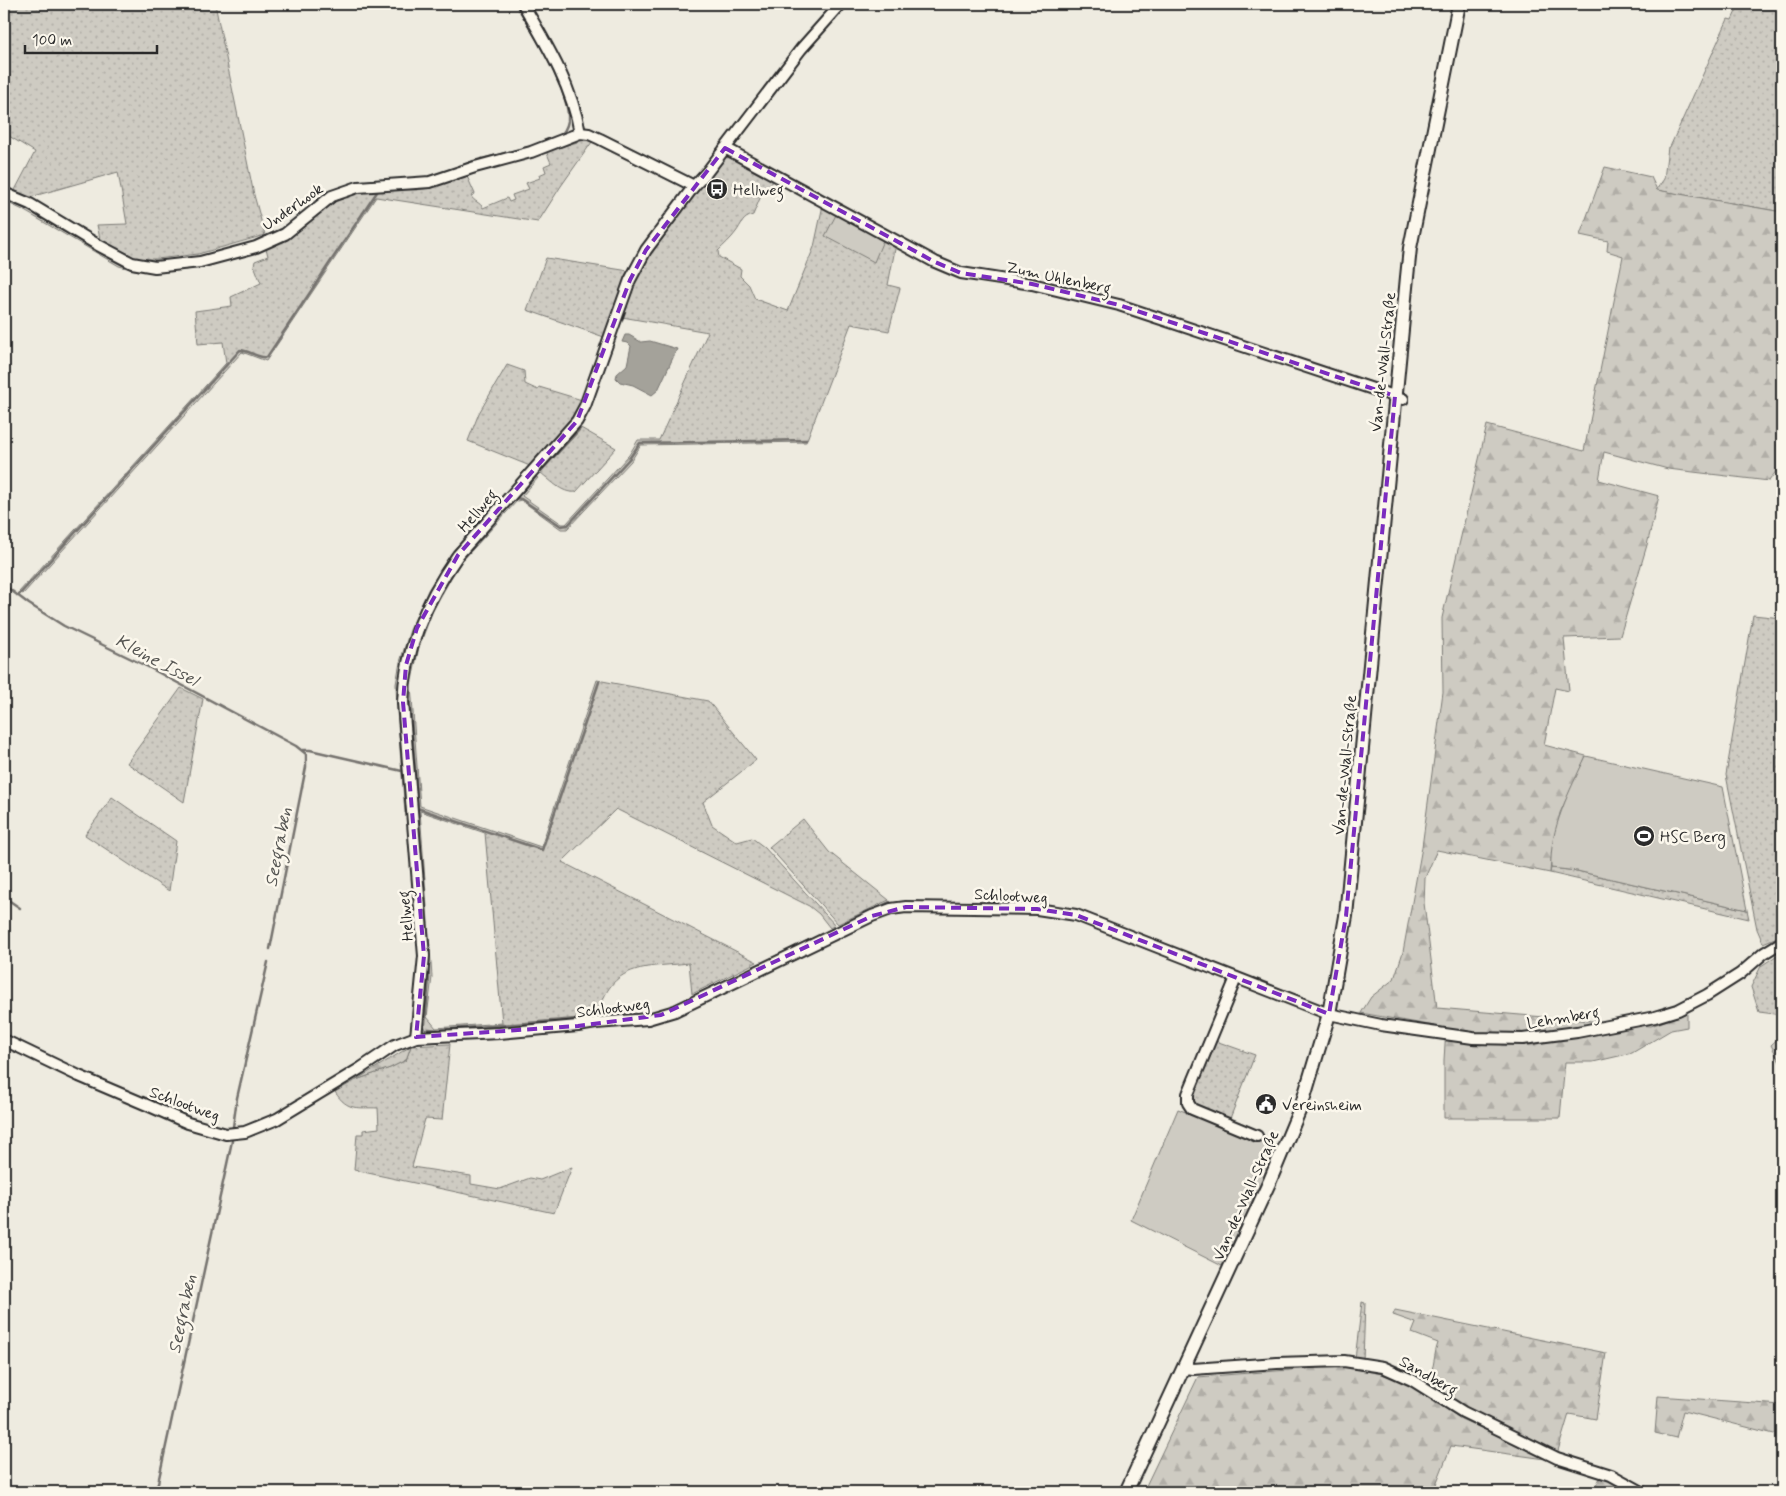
<svg xmlns="http://www.w3.org/2000/svg" width="1786" height="1496" font-family="Mynerve,sans-serif">
  <defs>
    <pattern id="grass-dots" width="8" height="8" patternUnits="userSpaceOnUse" patternTransform="scale(1.25)"><rect width="8" height="8" fill="#cecbc2"/><path d="M2 2h.1M6 6h.1" fill="none" stroke="#b1aea7" stroke-width="1.8" stroke-linecap="round"/></pattern>
    <pattern id="forest-firs" width="22" height="20" patternUnits="userSpaceOnUse" patternTransform="scale(1.25)"><rect width="22" height="20" fill="#cecbc2"/><path d="M5 1l3.5 6h-7zM16 11l3.5 6h-7z" fill="#b1aea7"/></pattern>
  </defs>
  <rect width="100%" height="100%" fill="#eeebe0"/>
  <filter id="ink" filterUnits="userSpaceOnUse"><feTurbulence type="fractalNoise" baseFrequency=".02" numOctaves="2"/><feDisplacementMap in="SourceGraphic" scale="10" xChannelSelector="R" yChannelSelector="G"/><feConvolveMatrix kernelMatrix="1 2 1 2 8 2 1 2 1" color-interpolation-filters="sRGB"/></filter>
  <g filter="url(#ink)">
    <g fill="url(#grass-dots)" stroke="#7c7b76" fill-rule="evenodd">
      <path d="M4 4H215L254 195 265 235 198 254 157 259H132L101 243 97 225 127 224 118 172 27 198 14 192 35 152 4 133Z"/>
      <path d="M1782 5V212L1656 190 1664 179 1668 147H1670L1728 19 1732 20 1738 7Z"/>
      <path d="M588 139 592 142 561 186 538 222 376 197 266 361 242 352 23 594 19 592 226 363 223 342 198 344 195 311 232 306 231 297 261 283 254 265 255 261 268 256 266 248 282 241 292 235 333 201 364 190 382 189 416 190 430 188 466 174 475 194 471 196C474 202 480 202 483 208L507 198 509 202 514 200 512 195 529 189 526 183 540 178 539 175 546 172 544 166 551 163 546 151Z"/>
      <path d="M725 157 734 158 772 177V184L763 191 753 215C742 218 742 224 736 232 731 239 724 245 718 251L719 257 741 269 740 276 749 285 755 299 788 311 814 247 823 205 896 244 888 285 900 288 889 331 851 324 806 442 641 445 631 461 567 529H561L521 500 517 501 462 561 451 578 433 610 419 647 411 685 420 806 541 847 597 680 708 701 756 760 703 802 712 825 737 842 752 838 764 847 835 925 830 928 819 914 809 906 616 809 562 862 757 962 692 994 689 963C644 968 611 962 598 1015L626 1013 627 1017 428 1032C419 1025 422 1015 424 1005L407 683 420 629 458 559 534 475 538 478 522 496 562 524H566L629 455 638 440H659L708 332 622 317C629 300 634 283 643 267 664 227 697 192 725 157ZM420 811 485 833 502 1023 436 1028 427 1017 432 977Z"/>
      <path d="M4 196 24 205 98 250 139 271 119 266 21 209 4 201Z"/>
      <path d="M546 258 629 271 604 337 527 310Z"/>
      <path d="M507 365 524 371 525 384 538 390 539 387 582 400 575 419 455 554 404 663 408 810 405 813 397 711 396 684 400 662 410 630 428 590 451 553 530 466 468 441 479 413Z"/>
      <path d="M589 404H592L584 422 579 427 616 448 576 492C561 494 550 479 538 471Z"/>
      <path d="M1753 615 1782 618V935L1763 943 1757 929 1726 775Z"/>
      <path d="M181 688 203 699 184 802 127 763Z"/>
      <path d="M112 797 176 841 169 891 85 835Z"/>
      <path d="M803 819 829 852 889 900 838 924 769 847Z"/>
      <path d="M1551 868 1577 871 1747 910 1749 919 1550 873Z"/>
      <path d="M1782 952V1015L1759 1012 1751 987 1761 966Z"/>
      <path d="M1213 1040 1255 1055 1229 1121 1197 1107 1193 1103 1192 1093Z"/>
      <path d="M450 1044 442 1120 425 1119 412 1167 471 1176V1184L500 1189 530 1178 540 1180 572 1167 554 1213 354 1170 357 1134H363V1130L379 1128 378 1108C358 1107 348 1112 335 1092L356 1080 390 1068 406 1060 411 1046Z"/>
      <path d="M1362 1302 1365 1303 1363 1361 1355 1359Z"/>
    </g>
    <g fill="url(#forest-firs)" stroke="#7c7b76">
      <path d="M1605 167 1651 177 1657 190 1782 212V463L1769 481 1668 469 1604 452 1599 480 1659 496 1647 545 1620 636 1564 638 1569 691 1555 688 1544 745 1586 756 1560 813 1551 859 1550 873 1437 850 1425 878 1424 903 1437 1008 1651 1026 1687 1013V1027L1671 1030 1632 1053 1593 1062H1565L1560 1118H1444V1060L1446 1028 1361 1013 1371 997 1394 979 1403 952 1422 847 1443 692 1442 618 1487 425 1584 451 1623 256 1607 251 1608 241 1580 235Z"/>
      <path d="M1782 1035V1066L1771 1045Z"/>
      <path d="M411 1046 406 1060 390 1068 356 1080Z"/>
      <path d="M1395 1310 1606 1353 1596 1419 1569 1414 1557 1454 1465 1409 1428 1385 1434 1375 1431 1372C1435 1363 1434 1353 1438 1343L1412 1333 1416 1323 1393 1315Z"/>
      <path d="M1341 1366 1382 1374 1412 1385 1461 1419 1553 1460 1451 1446 1433 1492H1143L1198 1377Z"/>
      <path d="M1658 1396 1782 1405V1436L1683 1411 1676 1438 1655 1433Z"/>
      <path d="M1602 1474 1637 1492H1593Z"/>
    </g>
    <g fill="#cecbc2" stroke="#7c7b76">
      <path d="M837 213 884 238 874 262 825 236Z"/>
      <path d="M1586 756 1723 787 1747 910 1577 871 1551 868C1549 829 1570 790 1586 756Z"/>
      <path d="M1178 1109 1277 1148 1222 1266 1131 1220Z"/>
    </g>
    <path fill="#a4a29a" stroke="#74726e" d="M625 335H629L641 342 650 341 677 349 658 390 652 395 633 385 620 382 616 378 617 374 627 365 631 346 628 343 622 342Z"/>
    <g fill="none" stroke-linecap="round" stroke-linejoin="round">
      <g stroke="#74726e" stroke-width="2.5">
        <path d="M516 4C531 29 571 92 568 121 567 127 564 133 558 137"/>
        <path d="M456 168 474 161 537 145"/>
        <path d="M4 198C46 216 83 245 125 266"/>
        <path d="M540 472 580 429"/>
        <path d="M516 498 536 477"/>
        <path d="M483 534 516 498 521 499 561 526 568 525 629 459 640 443 806 440"/>
        <path d="M4 585 29 604 64 626 148 667 296 746 306 754V767L270 949"/>
        <path d="M18 596 240 350C249 350 258 359 267 357L379 189"/>
        <path d="M409 692 428 940"/>
        <path d="M303 750H310L402 771"/>
        <path d="M417 808 542 850 599 682"/>
        <path d="M4 897 20 908"/>
        <path d="M871 911 890 902"/>
        <path d="M840 926 861 916"/>
        <path d="M669 1008 835 928"/>
        <path d="M425 1024 429 978 428 958"/>
        <path d="M429 1029 440 1030 626 1015"/>
        <path d="M233 1127 237 1098 268 962"/>
        <path d="M156 1492 232 1141"/>
      </g>
      <g stroke="#2b2b2b" stroke-width="14">
        <g id="minor">
          <path d="M523 4C547 45 572 86 580 133"/>
          <path d="M725 148 935 262 961 273 1032 284 1119 305 1403 399"/>
          <path d="M4 193 30 204 98 245 132 263 155 267 200 262 256 247 285 234 332 196 358 187 430 182 475 167 531 152 580 133 589 134 600 139 694 186"/>
          <path d="M1236 978 1188 1094V1103L1192 1109 1257 1136"/>
          <path d="M416 1037 424 956 403 702C405 647 427 599 458 555L577 421 585 406 630 280 646 250 694 186 707 172 801 49 841 4"/>
          <path d="M4 1040 79 1076 147 1105 188 1123 226 1134 245 1132 277 1119 361 1068 395 1045 416 1037 500 1033 578 1026 596 1023 648 1019 675 1011 872 916 891 909 906 907 1037 909 1076 915 1329 1014 1381 1025 1473 1038 1523 1039 1577 1032 1655 1017 1678 1010 1707 995 1740 974 1764 953 1782 942"/>
          <path d="M1184 1368 1193 1369 1277 1363 1344 1361 1383 1367 1412 1380 1463 1412 1557 1458 1611 1475 1642 1492"/>
        </g>
      </g>
      <g stroke="#2b2b2b" stroke-width="16">
        <path id="major" d="M1126 1492 1269 1183 1302 1104 1329 1014 1346 916 1407 277 1410 248 1459 4"/>
      </g>
      <use href="#minor" stroke="#fbf7ec" stroke-width="10"/>
      <use href="#major" stroke="#fbf7ec" stroke-width="12"/>
    </g>
  </g>
  <path fill="none" stroke="#7b2cbf" stroke-width="4" stroke-dasharray="10 6" stroke-linejoin="round" d="M725 148 935 262 961 273 1032 284 1119 305 1395 396 1346 916 1329 1014 1076 915 1037 909 906 907 872 916 661 1015 578 1026 416 1037 424 956 403 702 406 665 417 628 458 555 577 421 630 280 646 250Z"/>
  <defs>
    <g id="bus-disc" transform="scale(1.125)"><circle r="9.5" fill="#2b2b2b" stroke="#fbf7ec"/><path d="M-5-6H5V4H4V6H2V4H-2V6H-4V4H-5ZM-3.5-4V0h7V-4ZM-3.5 1.2v1.5H-2V1.2ZM2 1.2v1.5H3.5V1.2Z" fill="#fff"/></g>
    <g id="stadium-disc" transform="scale(1.125)"><circle r="9.5" fill="#2b2b2b" stroke="#fbf7ec"/><path d="M0-5a6.5 5 0 1 0 0 10a6.5 5 0 1 0 0-10ZM-3.5-1.8h7v3.6h-7Z" fill="#fff"/></g>
    <g id="civic-disc" transform="scale(1.125)"><circle r="9.5" fill="#2b2b2b" stroke="#fbf7ec"/><path d="M-.6-6.5H3V-4.5H.6V-3L4-1V1h2V6H-6V1h2V-1L-.6-3ZM-1.2 2.5V6h2.4V2.5Z" fill="#fff"/></g>
  </defs>
  <g fill-rule="evenodd">
    <use href="#bus-disc" x="717" y="189"/>
    <use href="#stadium-disc" x="1644" y="836"/>
    <use href="#civic-disc" x="1266" y="1104"/>
  </g>
  <g text-anchor="middle" stroke-width="5" stroke-linejoin="round" paint-order="stroke">
    <g font-size="16" fill="#2b2b2b" stroke="#fbf7ec" text-anchor="start">
      <text x="733" y="195">Hellweg</text>
      <text x="1660" y="842">HSC Berg</text>
      <text x="1282" y="1110">Vereinsheim</text>
    </g>
    <g font-size="16" fill="#2b2b2b" stroke="#fbf7ec">
      <text transform="translate(292 206) rotate(-35)" y="6">Underhook</text>
      <text transform="translate(1059 277) rotate(12)" y="6">Zum Uhlenberg</text>
      <text transform="translate(1382 362) rotate(-84)" y="6">Van-de-Wall-Straße</text>
      <text transform="translate(477 510) rotate(-49)" y="6">Hellweg</text>
      <text transform="translate(1344 765) rotate(-85)" y="6">Van-de-Wall-Straße</text>
      <text transform="translate(1011 895) rotate(3)" y="6">Schlootweg</text>
      <text transform="translate(405 916) rotate(-95)" y="6">Hellweg</text>
      <text transform="translate(613 1007) rotate(-7)" y="6">Schlootweg</text>
      <text transform="translate(1563 1017) rotate(-9)" y="6">Lehmberg</text>
      <text transform="translate(185 1103) rotate(20)" y="6">Schlootweg</text>
      <text transform="translate(1245 1195) rotate(-66)" y="6">Van-de-Wall-Straße</text>
      <text transform="translate(1429 1375) rotate(30)" y="6">Sandberg</text>
    </g>
    <g font-size="18" font-style="italic" fill="#555552" stroke="#fbf7ec">
      <text transform="translate(157 660) rotate(28)" y="6">Kleine Issel</text>
      <text transform="translate(278 847) rotate(-79)" y="6">Seegraben</text>
      <text transform="translate(182 1314) rotate(-78)" y="6">Seegraben</text>
    </g>
  </g>
  <rect width="1786" height="1496" fill="none" stroke="#fbf7ec" stroke-width="20"/>
  <rect x="10" y="10" width="1766" height="1476" fill="none" stroke="#2b2b2b" stroke-width="2" filter="url(#ink)"/>
  <path d="M25 45v8h132v-8" fill="none" stroke="#2b2b2b" stroke-width="2.5"/>
  <text x="32" y="45" font-size="15" fill="#2b2b2b" stroke="#fbf7ec" stroke-width="4" paint-order="stroke">100 m</text>
</svg>
